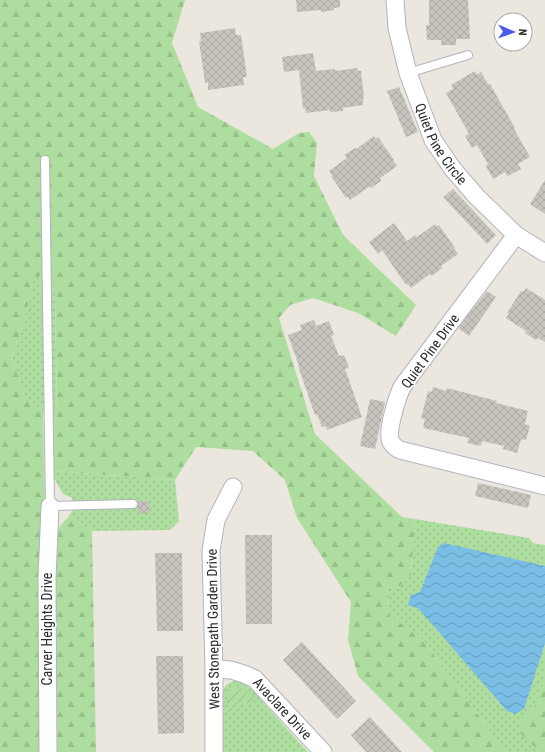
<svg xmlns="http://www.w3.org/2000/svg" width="545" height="752" font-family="'Roboto Condensed',sans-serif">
  <defs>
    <pattern id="grass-dots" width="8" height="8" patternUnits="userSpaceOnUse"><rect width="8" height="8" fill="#aede9f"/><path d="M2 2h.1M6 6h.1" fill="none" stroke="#96bf89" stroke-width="1.8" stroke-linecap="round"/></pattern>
    <pattern id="forest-firs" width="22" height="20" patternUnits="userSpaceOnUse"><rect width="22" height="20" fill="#aede9f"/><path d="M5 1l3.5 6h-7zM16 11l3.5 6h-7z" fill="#96bf89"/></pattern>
    <pattern id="garden-furrows" width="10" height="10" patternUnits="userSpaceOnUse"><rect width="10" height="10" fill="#aede9f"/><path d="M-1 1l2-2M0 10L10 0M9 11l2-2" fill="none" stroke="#96bf89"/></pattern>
    <pattern id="water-waves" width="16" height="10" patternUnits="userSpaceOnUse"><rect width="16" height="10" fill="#7abee5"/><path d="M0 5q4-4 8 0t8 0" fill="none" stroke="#649bba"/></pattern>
    <pattern id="building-cross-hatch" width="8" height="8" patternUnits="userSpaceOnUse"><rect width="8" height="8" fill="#c7c4be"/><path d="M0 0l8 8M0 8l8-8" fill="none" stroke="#aba9a3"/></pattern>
  </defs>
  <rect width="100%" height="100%" fill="#ece7de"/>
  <g fill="url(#grass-dots)">
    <path d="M41 275 55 294 57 414 51 430 43 411 24 395 12 357 25 319 33 279Z"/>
    <path d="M53 471 175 480 179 521 170 530 92 531 69 516 72 511V498L63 494 55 480Z"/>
    <path d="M415 519 529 538 533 543 545 545V752H506L419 635 390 616 387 588 400 586 411 575Z"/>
    <path d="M235 681 241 682 263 697 262 701 308 752H221V694C225 686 226 683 235 681Z"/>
  </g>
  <g fill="url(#forest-firs)">
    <path d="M0 0H185L172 43 198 107 273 149 299 133 309 132 317 143 314 176 343 235 416 305 396 336 358 313 313 298 290 305 279 318 315 434 402 517 415 519 411 575 400 586 387 588 390 616 419 635 506 752H434L358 676 348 640 351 602 297 518 285 480 253 451 196 447 175 480 53 471 51 430 57 414 55 294 41 275 33 280 25 319 12 357 24 395 43 411 45 508 44 752H0Z"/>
    <path d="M69 516 92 531 96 752H56L53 545 60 526Z"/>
    <path d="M545 676V749L539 751 519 732 522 721 535 707Z"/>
  </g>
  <path fill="url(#garden-furrows)" d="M235 688H241L256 698 253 701 254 703C239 702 236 708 227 719V695L230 690Z"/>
  <path fill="url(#water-waves)" d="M444 543 545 566V643L524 709 515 714 507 711 419 609 408 605 411 595 420 592 438 547Z"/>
  <g fill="url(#building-cross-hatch)">
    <path d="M296 0H340V7L334 8V10L321 12V10L297 12Z"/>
    <path d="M429 0H468L470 39H456V45H441V40H427L426 25H429Z"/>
    <path d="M235 28 236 35H241L247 77H243L244 85 208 90V82L205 83 199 41H201L200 33Z"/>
    <path d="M313 53 316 71 335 69V71L357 68 358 71H361L364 98 363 99V105L343 108V111L330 112V110L306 113 305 108 303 109 299 70 284 72 282 57Z"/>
    <path d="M475 71 477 75 481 72 488 84H490L515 128 514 129 530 157 518 164 521 169 508 176 505 172 493 179 486 166 488 164 477 145 472 148 465 136 469 134 446 93 453 89 451 85Z"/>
    <path d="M399 87 418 132 406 137 387 91Z"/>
    <path d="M374 136 376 139 378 137 394 160 393 161 397 166 380 178 381 181 371 188 370 186 350 200 347 196 346 198 331 176 332 175 329 171 347 158 344 155 355 148 356 149Z"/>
    <path d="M545 180V214L530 204Z"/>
    <path d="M453 189 496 235 487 244 443 197Z"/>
    <path d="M394 223 407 241 415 235 417 237 435 224 437 227 439 225 455 248H454L458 254 441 266 442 268 432 276 430 274 411 288 408 284 406 285 382 250 378 254 369 242Z"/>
    <path d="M526 288 545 300V342L538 338 536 340 525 333 526 331 506 318 509 314 507 313 521 291 523 292Z"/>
    <path d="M487 291 496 297 469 336 458 328Z"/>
    <path d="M314 320 316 326 329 321 334 335 331 336 339 356 344 355 349 368 345 369 362 417 327 430 326 426 322 427 317 414 315 415 298 366H299L288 335 302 330 300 325Z"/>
    <path d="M433 387 446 391 447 388 497 401 496 403 528 411 525 424 530 426 526 440 521 439 517 453 503 449 504 446 482 441 481 446 467 443 469 438 423 428 425 419 421 418 428 391 432 392Z"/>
    <path d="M370 399 385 402 375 449 360 446Z"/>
    <path d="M478 483 531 495 528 508 475 496Z"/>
    <rect x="138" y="501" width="11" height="12"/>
    <path d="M245 535H272V624H246Z"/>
    <path d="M155 553H182L183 631H157Z"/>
    <path d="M302 642 356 701 337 719 283 660Z"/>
    <path d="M156 656H183L184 733 158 734Z"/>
    <path d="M370 717 402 752H366L351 735Z"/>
  </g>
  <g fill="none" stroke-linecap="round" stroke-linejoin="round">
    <g stroke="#b2b3bd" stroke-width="10">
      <g id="service">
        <path d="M408 73 468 55"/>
        <path d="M45 160 50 506 133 504"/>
      </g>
    </g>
    <g stroke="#b2b3bd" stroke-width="19">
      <g id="minor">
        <path id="s1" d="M395 0 397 28 408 73 433 140 452 168 476 196 516 235 545 253"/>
        <path d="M516 235 402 387C397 398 386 432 391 442 393 446 396 448 400 450L545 486"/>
        <path id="s2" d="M214 669 231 670 244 674 255 679 323 752"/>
        <path d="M48 752 47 579 50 506"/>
        <path d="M214 752V669L211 551 216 520 233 487"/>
      </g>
    </g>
    <use href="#service" stroke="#fff" stroke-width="8"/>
    <use href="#minor" stroke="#fff" stroke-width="17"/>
  </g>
  <g text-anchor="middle" stroke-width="3.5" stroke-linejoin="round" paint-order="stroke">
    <g font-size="14" fill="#2b2b2b" stroke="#fff">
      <text dy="5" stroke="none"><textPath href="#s1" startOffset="153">Quiet Pine Circle</textPath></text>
      <text transform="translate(430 351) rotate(-54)" y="5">Quiet Pine Drive</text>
      <text transform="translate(47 629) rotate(-90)" y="5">Carver Heights Drive</text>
      <text transform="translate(213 629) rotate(-91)" y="5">West Stonepath Garden Drive</text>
      <text dy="5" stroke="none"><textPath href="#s2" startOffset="83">Avaclare Drive</textPath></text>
    </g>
  </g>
  <g transform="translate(513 32) rotate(92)"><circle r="19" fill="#ffffff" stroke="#aaaaaa"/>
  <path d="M0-3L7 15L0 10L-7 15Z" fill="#4b59ec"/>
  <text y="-6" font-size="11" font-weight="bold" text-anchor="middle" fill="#2b2b2b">N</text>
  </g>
</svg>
